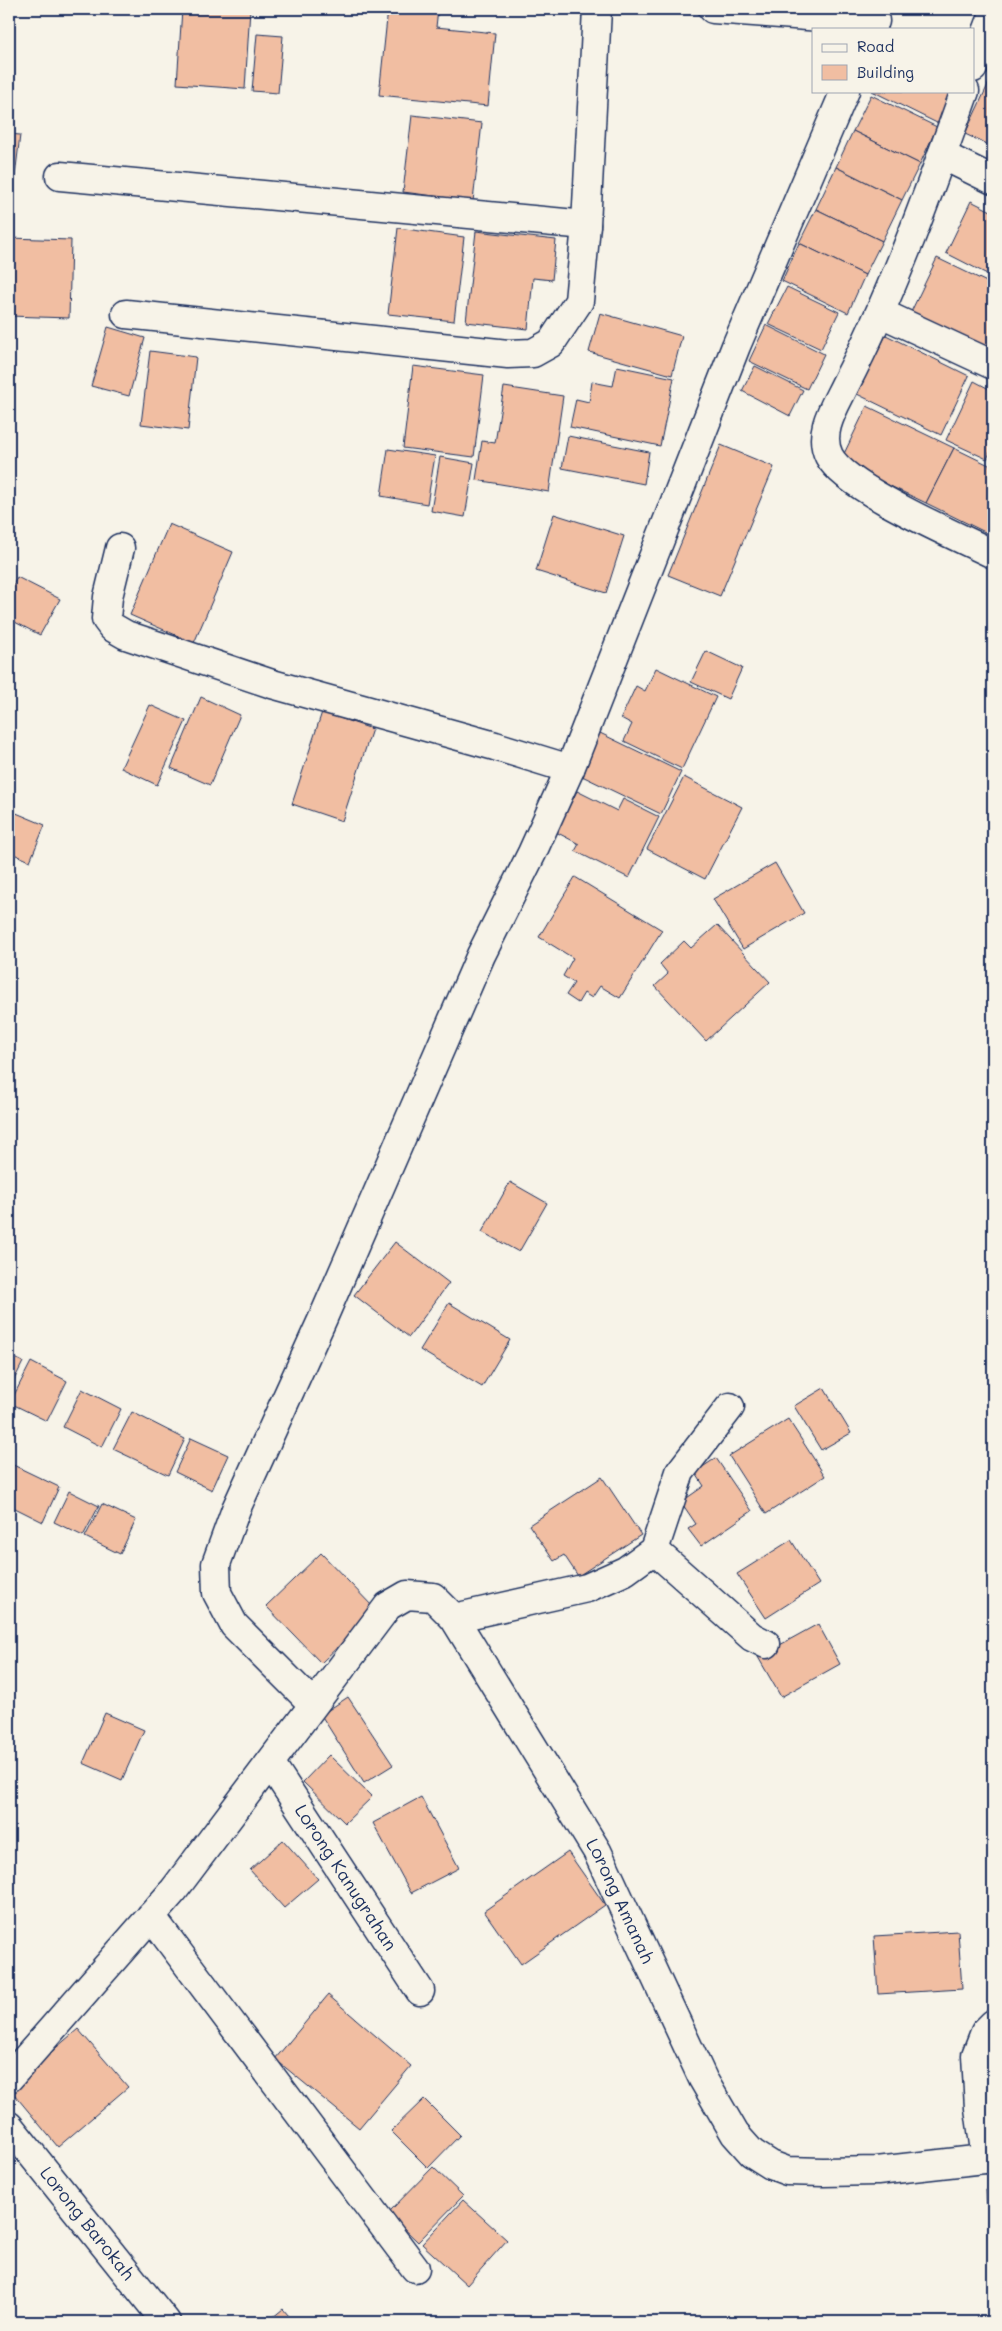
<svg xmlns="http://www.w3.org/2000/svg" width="1002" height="2331" font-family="Mali,sans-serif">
  <rect width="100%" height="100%" fill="#f7f3e8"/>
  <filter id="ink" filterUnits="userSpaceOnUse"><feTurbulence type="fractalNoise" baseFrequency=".02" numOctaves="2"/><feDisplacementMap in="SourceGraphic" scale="10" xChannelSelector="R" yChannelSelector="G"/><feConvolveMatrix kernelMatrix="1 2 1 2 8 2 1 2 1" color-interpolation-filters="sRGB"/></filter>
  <g filter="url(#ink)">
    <g fill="#f1bea2" stroke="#1b2f5e">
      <path d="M182 9H250L245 89 177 84Z"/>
      <path d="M388 9H438L436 27 495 33 488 106 379 95Z"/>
      <path d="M257 34 283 36 278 93 252 91Z"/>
      <path d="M993 74V147L965 134Z"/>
      <path d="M872 91H959L943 126Z"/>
      <path d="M871 95 937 127 920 164 853 131Z"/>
      <path d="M412 115 482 123 473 201 403 192Z"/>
      <path d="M853 131 920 164 902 200 836 167Z"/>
      <path d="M9 134 20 135 10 218 9 217Z"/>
      <path d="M836 167 902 200 882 241 816 209Z"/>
      <path d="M971 201 993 212V277L946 253Z"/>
      <path d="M816 209 882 241 865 275 799 243Z"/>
      <path d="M398 228 464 237 454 321 388 314Z"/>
      <path d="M476 231 556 240 552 280 533 278 528 329 466 322Z"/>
      <path d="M9 238 71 240 69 318 9 316Z"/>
      <path d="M799 243 865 275 848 313 782 281Z"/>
      <path d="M937 258 993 285V352L910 314Z"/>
      <path d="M787 287 839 312 821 349 768 324Z"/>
      <path d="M600 313 682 336 672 375 589 352Z"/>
      <path d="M766 325 824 354 807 389 749 361Z"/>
      <path d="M108 327 145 338 129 396 91 386Z"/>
      <path d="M886 335 969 376 941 435 857 394Z"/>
      <path d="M150 351 196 357 188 430 141 424Z"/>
      <path d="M413 366 484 375 474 457 403 448Z"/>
      <path d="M617 366 674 378 660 446 570 427 576 399 589 402 592 382 613 386Z"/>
      <path d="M755 366 803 390 790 416 742 391Z"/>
      <path d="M974 381 993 391V446L987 459 946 440Z"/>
      <path d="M504 387 563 396 549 492 476 480 482 441 495 443Z"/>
      <path d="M867 406 954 448 926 503 840 462Z"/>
      <path d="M568 436 649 452 644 484 562 468Z"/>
      <path d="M721 445 774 467 720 596 668 575Z"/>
      <path d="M954 448 993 467V536L926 503Z"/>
      <path d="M388 449 435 456 427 504 381 496Z"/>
      <path d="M440 457 474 463 465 517 431 511Z"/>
      <path d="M554 514 624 536 606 593 536 571Z"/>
      <path d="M169 524 233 552 194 643 130 615Z"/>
      <path d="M17 577 60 599 40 635 9 619V594Z"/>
      <path d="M706 651 742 668 728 699 691 682Z"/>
      <path d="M656 668 716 697 682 769 624 741 632 724 621 718 636 686 645 691Z"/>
      <path d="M201 697 240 715 210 785 171 768Z"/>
      <path d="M150 705 186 721 157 785 121 768Z"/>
      <path d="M322 712 372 729 342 821 292 804Z"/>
      <path d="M600 733 681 772 661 814 580 775Z"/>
      <path d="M684 777 742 807 705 879 647 849Z"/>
      <path d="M577 791 617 811 623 799 659 817 629 878 575 851 579 844 556 832Z"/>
      <path d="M9 810 45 825 30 861 9 852Z"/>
      <path d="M775 863 804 913 743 949 713 899Z"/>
      <path d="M575 877 662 930 620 998 600 986 592 998 584 993 578 1003 566 995 574 983 563 976 573 958 539 937Z"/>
      <path d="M717 925 770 982 706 1041 655 986 668 974 660 964 684 941 691 948Z"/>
      <path d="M510 1182 547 1203 519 1252 482 1232Z"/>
      <path d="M395 1242 449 1283 409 1337 354 1295Z"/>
      <path d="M449 1303 510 1340 482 1387 420 1350Z"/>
      <path d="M9 1355 23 1362 9 1390Z"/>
      <path d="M31 1362 67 1381 47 1421 10 1403Z"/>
      <path d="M824 1388 851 1433 821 1450 794 1406Z"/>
      <path d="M82 1389 121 1409 102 1447 63 1427Z"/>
      <path d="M132 1412 185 1439 168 1475 113 1449Z"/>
      <path d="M788 1419 825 1476 766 1514 729 1456Z"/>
      <path d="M191 1438 228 1455 212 1490 175 1472Z"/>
      <path d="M716 1458 752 1511 701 1546 688 1529 696 1524 681 1502 704 1486 695 1472Z"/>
      <path d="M9 1463 59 1487 43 1522 9 1505Z"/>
      <path d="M602 1477 641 1535 578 1576 564 1555 554 1561 529 1525Z"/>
      <path d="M69 1491 99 1506 83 1536 54 1522Z"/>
      <path d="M102 1504 136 1520 120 1554 85 1537Z"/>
      <path d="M791 1540 819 1584 766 1618 737 1574Z"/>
      <path d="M321 1553 376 1610 321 1663 266 1606Z"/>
      <path d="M818 1624 840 1664 781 1697 758 1657Z"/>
      <path d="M348 1697 393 1765 364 1783 321 1715Z"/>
      <path d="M105 1713 144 1730 122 1780 83 1763Z"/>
      <path d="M329 1755 372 1797 345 1823 303 1782Z"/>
      <path d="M421 1797 459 1868 411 1893 373 1823Z"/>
      <path d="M283 1840 318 1879 284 1908 250 1870Z"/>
      <path d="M568 1852 605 1905 521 1964 484 1911Z"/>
      <path d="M958 1931 962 1989 878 1994 874 1936Z"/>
      <path d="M328 1995 411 2066 359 2128 275 2059Z"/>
      <path d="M78 2029 128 2087 58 2147 9 2088Z"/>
      <path d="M424 2099 460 2135 428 2168 391 2131Z"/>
      <path d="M433 2167 463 2196 418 2242 388 2213Z"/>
      <path d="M986 2190H993V2258H989Z"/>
      <path d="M463 2200 507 2240 467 2285 422 2244Z"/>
      <path d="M283 2309 294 2322H267Z"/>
    </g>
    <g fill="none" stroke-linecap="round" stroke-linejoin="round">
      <g stroke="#1b2f5e" stroke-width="31">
        <g id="street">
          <path d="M713 9 875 21"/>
          <path d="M973 68 993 16"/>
          <path d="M965 91C929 191 894 291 845 385 835 406 817 432 829 456 846 489 957 536 993 554"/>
          <path d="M942 155 993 180"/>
          <path d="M60 176 586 225"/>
          <path d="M881 313 993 365"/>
          <path d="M126 314 508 354 533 353 551 343 579 301 586 225 597 9"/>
          <path d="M120 548 108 597 106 619 112 627 126 635 272 684 495 746 570 769"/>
          <path d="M654 1550 752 1637 766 1644"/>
          <path d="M454 1618 587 1588 625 1571 654 1550 680 1472 730 1407"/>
          <path d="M313 1704 234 1625 217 1593 216 1564 236 1509 323 1318 481 955 532 853 570 769 736 346 845 91"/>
          <path id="s1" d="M271 1764 420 1991"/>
          <path d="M151 1916 415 2268"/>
          <path id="s2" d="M9 2078 174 1890 388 1606 407 1595 433 1597 454 1618 597 1851 703 2079 735 2134 752 2153 771 2165 787 2171 823 2172 877 2171 993 2158"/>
          <path id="s3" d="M9 2126 166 2322"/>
          <path d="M986 2159 979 2108 976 2055 985 2032 993 2024"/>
        </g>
      </g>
      <use href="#street" stroke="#f7f3e8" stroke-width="28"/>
    </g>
  </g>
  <g text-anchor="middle" stroke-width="4" stroke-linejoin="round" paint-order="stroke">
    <g font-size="18" fill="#1b2f5e" stroke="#f7f3e8">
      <text dy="6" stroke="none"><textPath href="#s1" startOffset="136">Lorong Kanugrahan</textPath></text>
      <text dy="6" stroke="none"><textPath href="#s2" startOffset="1012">Lorong Amanah</textPath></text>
      <text dy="6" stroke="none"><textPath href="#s3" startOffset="125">Lorong Barokah</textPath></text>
    </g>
  </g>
  <rect width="1002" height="2331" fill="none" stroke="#f7f3e8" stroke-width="30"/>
  <rect x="15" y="15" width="972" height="2301" fill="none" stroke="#1b2f5e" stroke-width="2" filter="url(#ink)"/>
  <rect x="812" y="28" width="162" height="65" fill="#f7f3e8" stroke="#9fa5b1"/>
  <rect x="822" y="44" width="25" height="8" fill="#f7f3e8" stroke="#9fa5b1"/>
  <text x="857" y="52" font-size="15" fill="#1b2f5e">Road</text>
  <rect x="822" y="65" width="25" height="15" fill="#f1bea2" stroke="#9fa5b1"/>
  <text x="857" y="78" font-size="15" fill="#1b2f5e">Building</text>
</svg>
